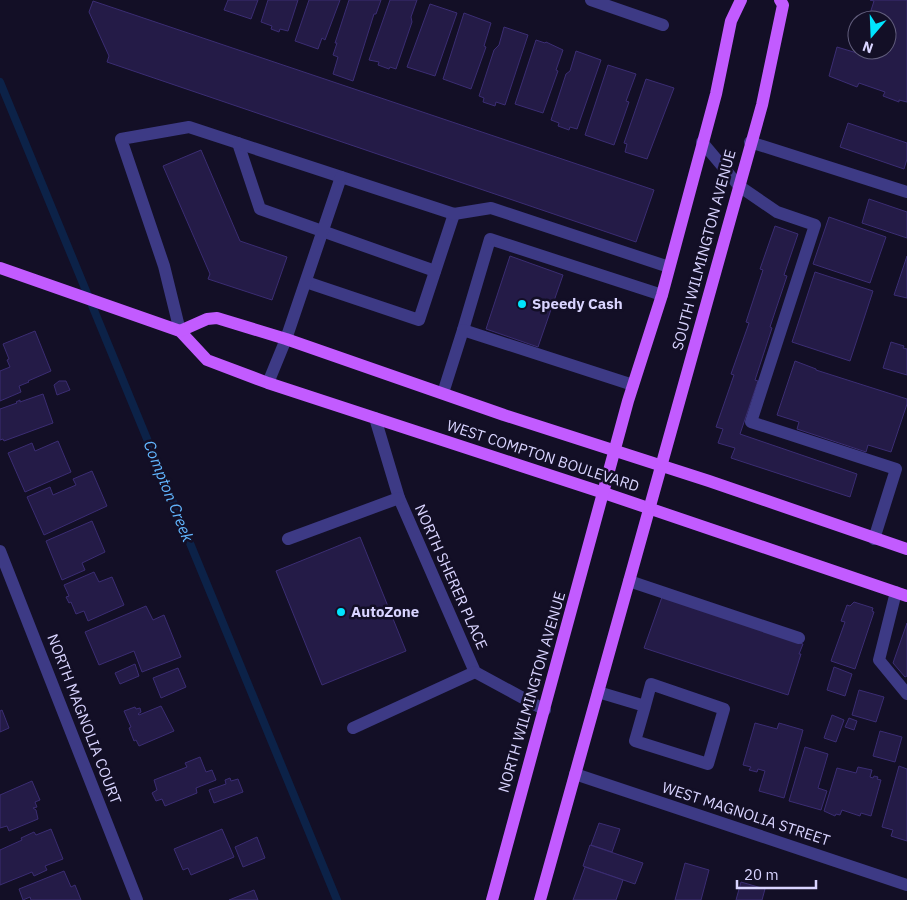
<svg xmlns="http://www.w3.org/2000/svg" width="907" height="900" font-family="'IBM Plex Sans',sans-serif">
  <rect width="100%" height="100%" fill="#130f26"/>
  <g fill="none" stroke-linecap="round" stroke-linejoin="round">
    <path stroke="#0c2248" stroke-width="8" d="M0 82 337 900"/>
  </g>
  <g fill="#241b47" stroke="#3b2d73">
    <path d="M228 0H258L251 19 224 10Z"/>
    <path d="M268 0H298L288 31 280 29 279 32 271 29 272 26 261 22Z"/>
    <path d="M309 0H340L325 40 322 38 318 49 295 41Z"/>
    <path d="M349 0H381L376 14H374L353 81 333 74 338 57 333 55 337 43H335Z"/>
    <path d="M390 0H417L411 17 412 22 396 69 390 67 389 69 378 65 379 62 369 60Z"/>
    <path d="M870 0H907V102L899 100V102L883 96 885 92 859 83 857 87 829 76 837 47 857 53 858 50H887V20H868L874 1Z"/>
    <path d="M93 1 654 190 636 242 107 62 109 56 89 12Z"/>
    <path d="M430 4 457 13 435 76 407 67Z"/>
    <path d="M464 13 491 23 484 46 486 47 471 89 443 79Z"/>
    <path d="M504 27 528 35 505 105 496 102 495 106 483 102 484 98 479 96 494 50 499 45Z"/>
    <path d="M536 40 545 43 546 42 563 50 556 70 558 71 543 113 515 104Z"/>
    <path d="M576 51 601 60 577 129 570 127 569 130 558 126 559 123 551 120 566 74 570 71Z"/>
    <path d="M608 65 636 74 626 101 629 102 614 145 585 135Z"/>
    <path d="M646 79 674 88 647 159 625 152 627 144 624 143Z"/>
    <path d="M848 123 907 143V159L904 169 840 147Z"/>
    <path d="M201 150 240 241 287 257 272 300 208 279 210 274 163 166Z"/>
    <path d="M869 199 907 212V238L862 223Z"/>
    <path d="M829 217 886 237 870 283 813 264Z"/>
    <path d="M775 226 798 234 784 275 787 276 770 327 772 328 755 380 758 381 740 434 857 474 850 497 731 458 735 448 718 443 723 429 716 427 734 375 731 374 749 323 746 322 763 270 760 269Z"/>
    <path d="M510 256 563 275 538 347 486 329Z"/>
    <path d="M907 256V298L894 295Z"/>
    <path d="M815 272 873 291 850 361 792 342Z"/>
    <path d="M35 331 51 371 28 381 29 382 19 386 21 392 0 401V371L10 367 7 360 9 359 3 344Z"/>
    <path d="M891 342 904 346 903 348 907 349V375L883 368Z"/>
    <path d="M795 361 816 369V370L907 399V404L891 452 868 445 866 452 797 429 799 422 777 415Z"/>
    <path d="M59 381H66L70 390 57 395 54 385Z"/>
    <path d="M43 394 53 423 4 441 3 439 0 440V409L17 403 16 402 20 400V402Z"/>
    <path d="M58 441 71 472 25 492 8 453 32 443 35 451Z"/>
    <path d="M92 471 107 506 44 535 27 497 50 487 53 495 76 485 73 479Z"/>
    <path d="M92 521 105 552 82 563 85 570 62 580 46 541Z"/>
    <path d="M360 537 406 651 322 685 276 571Z"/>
    <path d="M94 572 99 582 112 577 124 605 88 621 84 611 76 614 71 602 69 603 66 597 69 596 64 585Z"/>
    <path d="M662 597 803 644 799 654H801L788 695 644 648Z"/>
    <path d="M854 602 873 608 872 611 874 612 855 669 831 661 845 622 841 621 847 605 850 606Z"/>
    <path d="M146 606 153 620 164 615 181 657 142 672 134 651 99 665 85 632Z"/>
    <path d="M907 623V676L905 677 893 663Z"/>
    <path d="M135 664 139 676 120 684 115 673Z"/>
    <path d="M834 667 852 674 845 696 827 690Z"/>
    <path d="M178 668 186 687 161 698 153 678Z"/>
    <path d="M859 690 884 697 876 722 852 715Z"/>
    <path d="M161 706 174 731 139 746 136 740 134 741 129 728 131 727 124 711 135 707 136 709 140 708 141 712 138 714 139 715Z"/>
    <path d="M2 710 9 728 0 732V711Z"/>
    <path d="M832 715 844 720 836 742 824 738Z"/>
    <path d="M849 718 857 721 854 730 845 727Z"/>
    <path d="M755 723 777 729 779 723 803 730 784 798 759 791 765 771 758 769 757 772 749 770 751 767 743 765Z"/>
    <path d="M880 731 902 737 895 762 873 756Z"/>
    <path d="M805 747 828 754 818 788 827 791 821 810 789 801Z"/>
    <path d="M200 757 206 772 212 770 216 780 196 788 197 793 165 806 162 799 156 801 152 793 157 790 154 780 187 767 185 763Z"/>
    <path d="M899 766 907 769V841L891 836 893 830 882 827Z"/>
    <path d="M858 767 872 770 870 777 873 778 874 776 878 777 877 779 881 780 871 816 861 813 860 816 842 810 840 815 836 814 835 816 824 811 837 768 856 773Z"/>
    <path d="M230 778 231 781 238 779 243 792 214 803 209 790 226 784 225 780Z"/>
    <path d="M32 781 40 800 35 802 37 807 33 808 36 810 38 819 9 831 7 826 0 828V795Z"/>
    <path d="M599 823 620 829 612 852 591 845Z"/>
    <path d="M51 829 63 859 45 866 47 870 34 876 32 872 0 885V850L22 840 21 838 34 832 36 835Z"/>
    <path d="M222 829 234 857 191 875 188 868 183 870 174 849Z"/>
    <path d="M257 837 265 858 243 867 235 847Z"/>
    <path d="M590 845 643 863 635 884 583 866Z"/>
    <path d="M685 863 709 870 701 900H675Z"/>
    <path d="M585 867 623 880 616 900H573Z"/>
    <path d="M64 871 71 887 75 885 81 900H31L30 897 23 900 19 889Z"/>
    <path d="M741 882 765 889 762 900H736Z"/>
    <path d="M254 890 258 900H229Z"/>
  </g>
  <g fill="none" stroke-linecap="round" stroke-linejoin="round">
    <g stroke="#3d3a85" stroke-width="12">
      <path d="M591 0 663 25"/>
      <path d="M702 142 739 186 777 212 815 225 751 422 896 469 874 539"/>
      <path d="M750 142 907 192"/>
      <path d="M238 143 260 209 435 271"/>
      <path d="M306 282 419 320 454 214"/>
      <path d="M463 330 490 239 662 295"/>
      <path d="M180 331 164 266 121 139 189 127 454 214 491 208 669 267"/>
      <path d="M268 383 286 339 341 177"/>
      <path d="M443 393 463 330 633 385"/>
      <path d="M375 418 399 498 475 672 545 710"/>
      <path d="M288 539 399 498"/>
      <path d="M0 551 137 900"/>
      <path d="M629 581 799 638"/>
      <path d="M896 592 879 660 907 694"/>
      <path d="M598 692 645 706 635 741 708 764 724 709 651 684 645 706"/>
      <path d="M353 728 475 672"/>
      <path d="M575 774 907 885"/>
    </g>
    <g stroke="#c25bff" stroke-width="12">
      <path d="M0 268 180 331 207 360 268 383 604 493 907 596"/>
      <path d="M180 331 207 319 217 318 286 339 504 415 709 481 907 549"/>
      <path d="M492 900 628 401 662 295 716 94 731 21 741 0"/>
      <path d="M540 900 762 105 783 5 780 0"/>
    </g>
  </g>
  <g fill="#00e5ff" stroke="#130f26" stroke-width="2">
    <circle cx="522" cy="304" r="5"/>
    <circle cx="341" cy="612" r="5"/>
  </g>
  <g text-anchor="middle" stroke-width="5" stroke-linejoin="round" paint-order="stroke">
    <g font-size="15" fill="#d9d4ff" stroke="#130f26">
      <text transform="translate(704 250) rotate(-75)" y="5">SOUTH WILMINGTON AVENUE</text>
      <text transform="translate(543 456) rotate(18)" y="5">WEST COMPTON BOULEVARD</text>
      <text transform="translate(451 577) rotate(66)" y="5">NORTH SHERER PLACE</text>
      <text transform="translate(532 692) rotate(-74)" y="5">NORTH WILMINGTON AVENUE</text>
      <text transform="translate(84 719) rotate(69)" y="5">NORTH MAGNOLIA COURT</text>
      <text transform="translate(746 814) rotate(18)" y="5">WEST MAGNOLIA STREET</text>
    </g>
    <g font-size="15" font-weight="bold" fill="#d9d4ff" stroke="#130f26" text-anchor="start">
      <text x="532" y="309">Speedy Cash</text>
      <text x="351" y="617">AutoZone</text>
    </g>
    <g font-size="16" font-style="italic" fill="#62b6ff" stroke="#130f26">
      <text transform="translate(169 491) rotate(68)" y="6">Compton Creek</text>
    </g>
  </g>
  <g transform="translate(872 35) rotate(199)"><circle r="24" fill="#130f26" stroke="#625e7d"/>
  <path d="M0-4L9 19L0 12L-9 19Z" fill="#00e5ff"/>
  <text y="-8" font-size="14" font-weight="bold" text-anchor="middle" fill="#d9d4ff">N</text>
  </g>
  <path d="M737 880v8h79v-8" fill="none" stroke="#d9d4ff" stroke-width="2.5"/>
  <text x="744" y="880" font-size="15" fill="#d9d4ff" stroke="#130f26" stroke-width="4" paint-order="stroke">20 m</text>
</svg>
